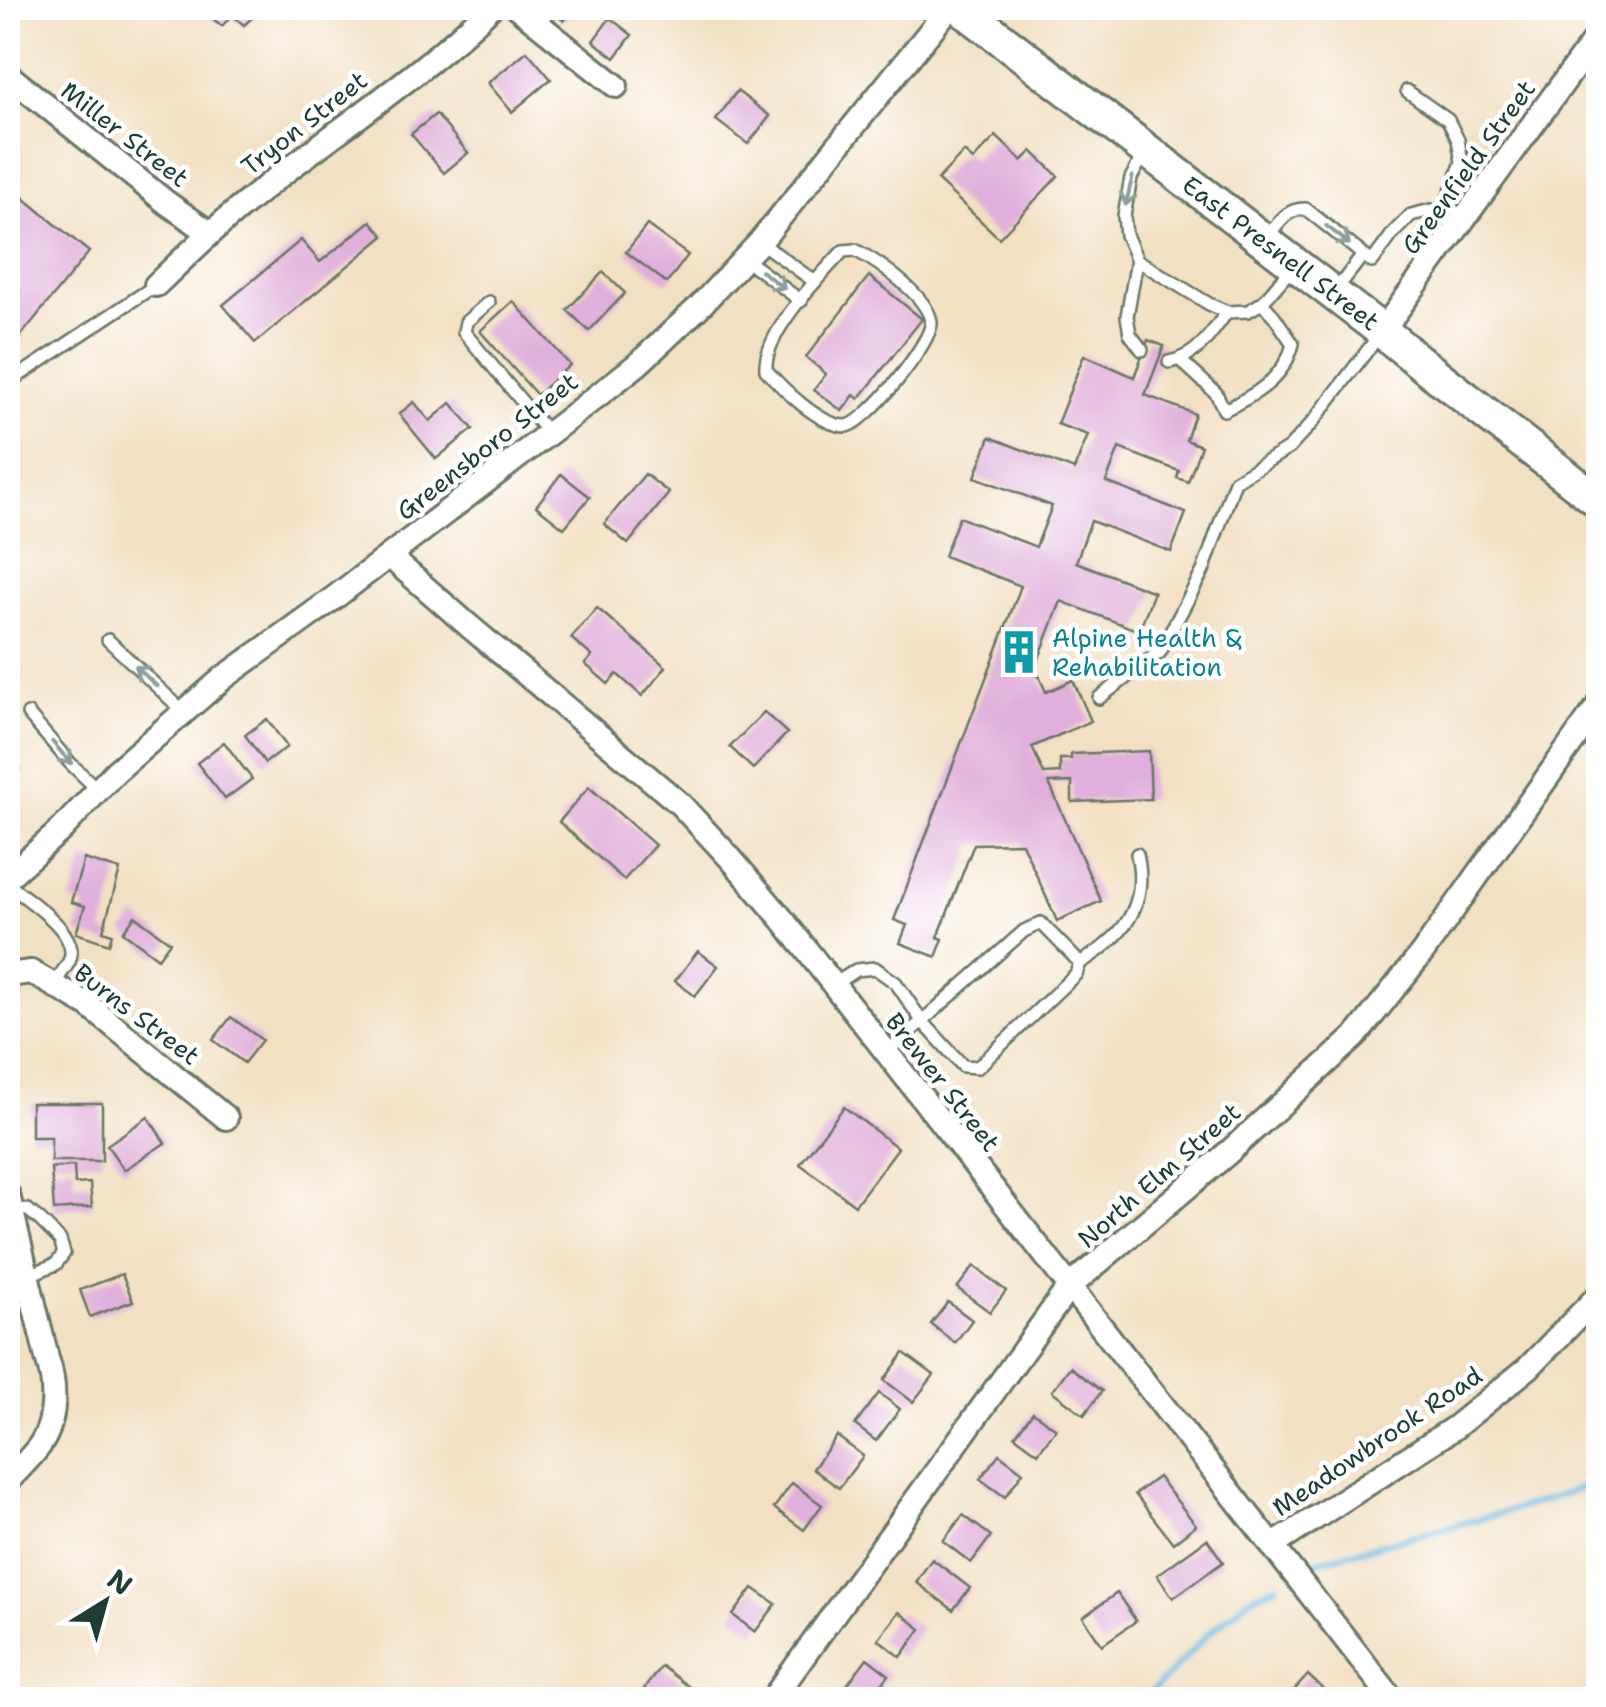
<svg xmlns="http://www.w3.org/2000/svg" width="1606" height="1707" font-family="'Shantell Sans',sans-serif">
  <rect width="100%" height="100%" fill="#fff"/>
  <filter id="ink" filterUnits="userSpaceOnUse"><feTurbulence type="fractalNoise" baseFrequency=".01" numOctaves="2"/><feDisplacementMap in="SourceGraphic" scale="20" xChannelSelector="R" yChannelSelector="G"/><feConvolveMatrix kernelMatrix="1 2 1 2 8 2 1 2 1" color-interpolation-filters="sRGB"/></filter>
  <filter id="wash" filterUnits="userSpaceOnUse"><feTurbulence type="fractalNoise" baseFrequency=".0048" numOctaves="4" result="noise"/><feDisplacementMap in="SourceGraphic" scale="40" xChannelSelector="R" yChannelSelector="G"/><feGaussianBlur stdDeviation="2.25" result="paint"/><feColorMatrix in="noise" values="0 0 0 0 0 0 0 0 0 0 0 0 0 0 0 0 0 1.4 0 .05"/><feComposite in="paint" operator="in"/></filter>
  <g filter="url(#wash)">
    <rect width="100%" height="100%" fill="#f2e0c3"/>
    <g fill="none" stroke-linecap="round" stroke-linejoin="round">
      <g stroke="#6abae5" stroke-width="6">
        <path d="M1311 1563 1524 1507 1598 1483"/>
        <path d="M1144 1700 1210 1632 1249 1599 1278 1585"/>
      </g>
    </g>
    <g id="blocks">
      <g fill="#e0afdb">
        <path d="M199 8H263L244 25 232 15 222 26Z"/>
        <path d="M547 8H574L564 21Z"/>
        <path d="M610 18 632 35 615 58 593 41Z"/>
        <path d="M527 51 551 79 512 112 488 83Z"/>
        <path d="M737 91 770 116 748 144 716 120Z"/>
        <path d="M436 114 468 153 444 173 411 134Z"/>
        <path d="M996 136 1022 161 1032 151 1058 176 999 238 937 180 964 152 973 160Z"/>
        <path d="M8 185 89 252 10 349 8 347Z"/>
        <path d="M371 221 384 236 255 343 223 305 301 240 320 262Z"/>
        <path d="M647 225 688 255 667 283 626 252Z"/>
        <path d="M603 272 625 293 589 331 567 310Z"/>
        <path d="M869 276 922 319 859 399 854 395 842 411 814 390 826 374 806 357Z"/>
        <path d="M513 301 570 365 537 395 480 331Z"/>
        <path d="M1148 340 1164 346 1145 395 1195 414 1186 440 1201 446 1188 482 1177 478 1179 471 1119 448 1106 482 1186 513 1171 552 1091 521 1076 562 1154 592 1139 631 1061 601 1033 674 1039 676 1046 692 1073 680 1091 721 1032 747 1044 774 1060 773V759H1071V754L1149 751 1151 799 1072 802V782L1049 783 1101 901 1057 921 1022 843 974 844 938 937 943 939 936 957 900 943 907 925 894 920 1021 586 944 556 959 517 1036 547 1052 506 975 477 990 437 1074 470 1088 435 1057 424 1084 355 1134 377Z"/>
        <path d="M414 402 430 421 451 403 473 429 436 459 399 414Z"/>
        <path d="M561 474 590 497 564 528 536 506Z"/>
        <path d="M645 474 669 493 628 544 604 524Z"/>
        <path d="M597 608 666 667 642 696 617 674 608 684 585 664 592 656 571 638Z"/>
        <path d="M764 712 787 733 753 769 730 747Z"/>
        <path d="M267 719 287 747 265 763 245 735Z"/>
        <path d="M224 742 252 779 225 799 197 763Z"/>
        <path d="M8 759 20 769 8 784Z"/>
        <path d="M589 787 655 845 624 880 559 822Z"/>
        <path d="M84 859 120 870 103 931 112 934 109 944 76 933 85 906 71 902Z"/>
        <path d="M135 916 170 942 158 958 123 932Z"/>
        <path d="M698 951 718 966 695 996 675 981Z"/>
        <path d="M231 1017 262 1040 244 1063 213 1040Z"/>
        <path d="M31 1103H102V1161H51V1137H31Z"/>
        <path d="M844 1107 898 1148 855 1205 800 1164Z"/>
        <path d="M148 1117 165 1143 124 1170 107 1145Z"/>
        <path d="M74 1166 75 1184 90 1183 92 1207 54 1210 51 1168Z"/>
        <path d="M974 1266 1006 1291 990 1312 957 1288Z"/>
        <path d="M122 1274 133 1301 90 1317 80 1290Z"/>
        <path d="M948 1302 972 1320 955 1343 931 1324Z"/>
        <path d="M904 1353 934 1375 913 1402 884 1380Z"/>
        <path d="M1070 1367 1102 1391 1084 1415 1052 1391Z"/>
        <path d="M879 1393 900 1409 876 1441 855 1425Z"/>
        <path d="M1033 1412 1056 1429 1038 1453 1015 1436Z"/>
        <path d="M837 1436 863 1456 839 1488 813 1469Z"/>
        <path d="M999 1454 1023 1472 1005 1497 980 1479Z"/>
        <path d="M1158 1477 1196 1525 1173 1543 1135 1494Z"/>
        <path d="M792 1483 822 1505 804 1530 774 1508Z"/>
        <path d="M963 1515 991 1536 971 1563 943 1541Z"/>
        <path d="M1207 1539 1223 1562 1173 1598 1157 1575Z"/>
        <path d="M932 1559 970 1588 953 1610 916 1582Z"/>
        <path d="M753 1588 776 1604 755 1632 733 1615Z"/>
        <path d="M1117 1593 1136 1621 1102 1645 1083 1617Z"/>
        <path d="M899 1612 921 1629 901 1657 878 1639Z"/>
        <path d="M867 1658 889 1675 870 1700H836Z"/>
        <path d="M661 1666 706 1700H651L641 1693Z"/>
        <path d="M1308 1675 1331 1697 1328 1700H1285Z"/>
      </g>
    </g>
  </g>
  <g filter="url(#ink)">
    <use href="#blocks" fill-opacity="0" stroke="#697666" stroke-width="2.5"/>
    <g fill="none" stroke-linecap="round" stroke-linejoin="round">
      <g stroke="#697666" stroke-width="16">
        <g id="service">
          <path d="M1407 91 1448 120 1458 140 1462 162 1446 205 1465 218"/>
          <path d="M1144 154 1131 178 1124 216 1126 235 1137 260 1209 304 1227 312 1248 311 1262 303 1293 267"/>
          <path d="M1267 237C1279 223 1286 208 1306 209L1372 262 1394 232 1411 215 1431 210 1458 227"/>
          <path d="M760 242 815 282"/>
          <path d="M855 250C878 262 928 296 931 322 934 340 866 425 846 426 820 426 782 388 766 370 763 334 819 277 843 251Z"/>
          <path d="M745 259 801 301"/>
          <path d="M1137 260 1127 316 1130 334 1142 350"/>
          <path d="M1336 290 1363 255"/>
          <path d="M489 302 466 322 464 332 549 434"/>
          <path d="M1180 360 1216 393 1224 410C1254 396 1284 379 1293 344L1274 316 1262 303"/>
          <path d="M1169 362C1197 357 1211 334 1227 312"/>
          <path d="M8 383 156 285"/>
          <path d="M108 640 184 712"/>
          <path d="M1099 698 1160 652 1203 571 1235 481 1289 448 1312 423 1380 334"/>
          <path d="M28 714 70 763 98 790"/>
          <path d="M8 884C27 900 79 931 70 959 67 968 58 977 52 985"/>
          <path d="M1080 963C1122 938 1149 907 1137 854"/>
          <path d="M833 985 856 970 875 968 896 983 922 1021 963 1066 978 1067 1076 974 1080 963 1041 923 1024 931 886 1053"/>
          <path d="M11 1208 28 1210 39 1219 60 1240 64 1253 56 1264 27 1276"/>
        </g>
      </g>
      <g stroke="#697666" stroke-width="28">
        <g id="minor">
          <path d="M518 8 616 86"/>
          <path d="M8 75 167 203 210 233"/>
          <path d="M156 285C187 255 218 225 252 198 329 135 419 78 490 8"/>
          <path d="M1382 331 1598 35"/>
          <path d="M389 556 469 626 680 804 732 860 783 920 1393 1700"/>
          <path d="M8 877 61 830 115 772 222 679 330 601 569 418 638 364 700 306 760 242 949 8"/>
          <path d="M8 975 31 972 88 1005 226 1118"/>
          <path d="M8 1195 47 1358C56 1384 57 1421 40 1445 31 1458 18 1469 8 1481"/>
          <path d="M1272 1546 1454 1428 1528 1368 1598 1296"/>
          <path d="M772 1700 1069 1287 1229 1152 1355 1037 1423 952 1598 706"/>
        </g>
      </g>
      <g stroke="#697666" stroke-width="38">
        <path id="secondary" d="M961 8 1382 331 1426 367 1598 501"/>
      </g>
      <use href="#service" stroke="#fff" stroke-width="11"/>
      <use href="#minor" stroke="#fff" stroke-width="22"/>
      <use href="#secondary" stroke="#fff" stroke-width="32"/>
    </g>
    <defs><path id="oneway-shaft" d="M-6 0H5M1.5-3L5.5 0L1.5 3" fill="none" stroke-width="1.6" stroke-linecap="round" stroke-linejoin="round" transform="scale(2.5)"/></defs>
    <g stroke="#8f9e9a">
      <use href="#oneway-shaft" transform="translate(1129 191) rotate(104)"/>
      <use href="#oneway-shaft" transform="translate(1338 235) rotate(38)"/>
      <use href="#oneway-shaft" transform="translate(773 280) rotate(37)"/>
      <use href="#oneway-shaft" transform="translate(146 676) rotate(-137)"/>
      <use href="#oneway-shaft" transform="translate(62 753) rotate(49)"/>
    </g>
  </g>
  <defs>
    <g id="building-bare" transform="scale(3.45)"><path d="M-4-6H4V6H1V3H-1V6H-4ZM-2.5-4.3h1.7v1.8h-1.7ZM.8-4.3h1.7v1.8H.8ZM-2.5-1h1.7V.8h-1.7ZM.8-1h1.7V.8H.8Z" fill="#0f9aa8" stroke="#fff" stroke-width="2.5" paint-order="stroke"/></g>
  </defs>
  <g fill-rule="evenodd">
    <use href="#building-bare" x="1019" y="652"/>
  </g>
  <g text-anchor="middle" stroke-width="9" stroke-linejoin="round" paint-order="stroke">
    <g font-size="25" fill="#1f3d34" stroke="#fff">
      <text transform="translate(304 123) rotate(-38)" y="9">Tryon Street</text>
      <text transform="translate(125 134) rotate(38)" y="9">Miller Street</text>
      <text transform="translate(1468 167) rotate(-54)" y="9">Greenfield Street</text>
      <text transform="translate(1281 253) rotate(37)" y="9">East Presnell Street</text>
      <text transform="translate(487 446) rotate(-38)" y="9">Greensboro Street</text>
      <text transform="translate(137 1014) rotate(37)" y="9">Burns Street</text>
      <text transform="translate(943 1082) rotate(52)" y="9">Brewer Street</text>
      <text transform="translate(1159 1175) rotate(-41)" y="9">North Elm Street</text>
      <text transform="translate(1377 1441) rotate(-34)" y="9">Meadowbrook Road</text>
    </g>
    <g font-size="25" fill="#0d838f" stroke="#fff" text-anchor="start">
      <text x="1052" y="647">Alpine Health &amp;<tspan x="1052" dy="29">Rehabilitation</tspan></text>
    </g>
  </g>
  <rect width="1606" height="1707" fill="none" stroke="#fff" stroke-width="40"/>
  <g transform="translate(105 1602) rotate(37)" stroke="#ffffff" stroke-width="8" paint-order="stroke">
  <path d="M0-8L18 38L0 25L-18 38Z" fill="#1f3d34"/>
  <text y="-15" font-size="28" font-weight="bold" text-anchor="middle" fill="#1f3d34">N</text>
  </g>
</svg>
